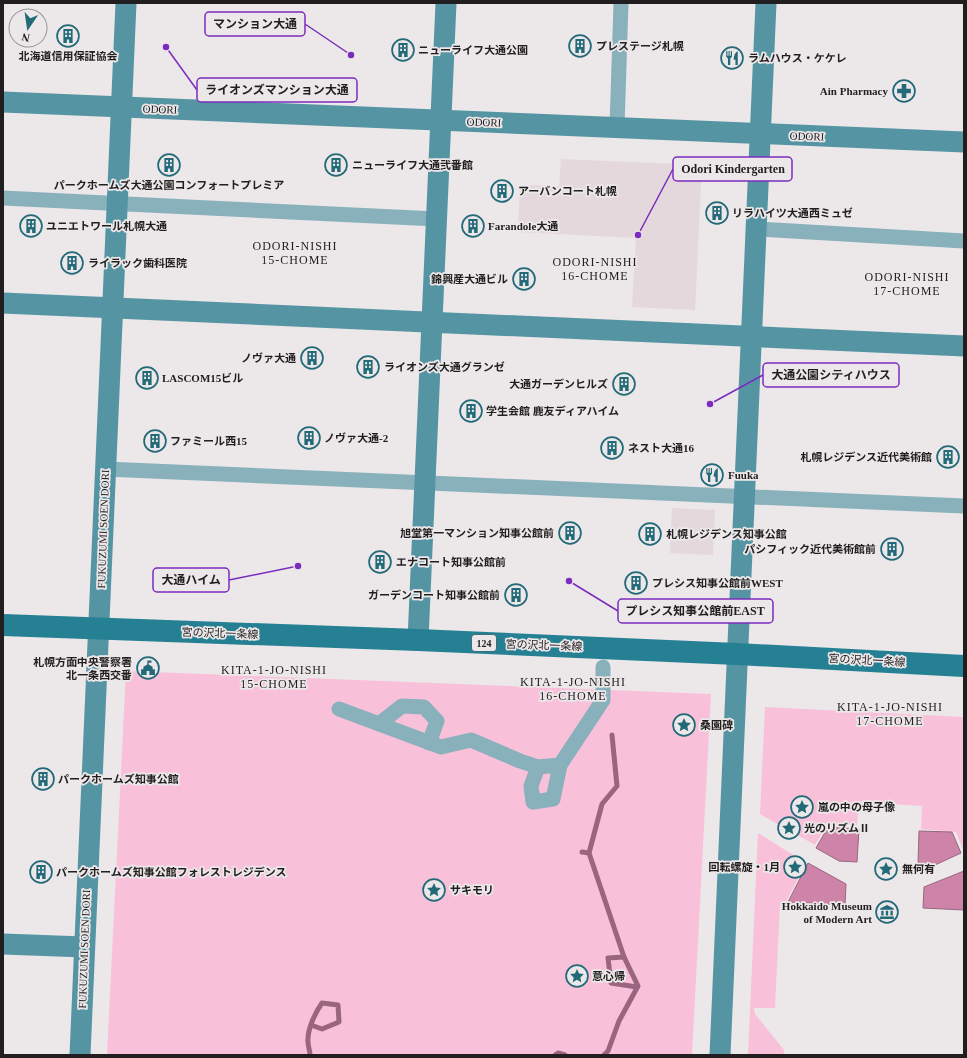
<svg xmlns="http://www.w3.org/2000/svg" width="967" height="1058" font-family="'Times New Roman','Noto Sans JP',serif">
  <rect width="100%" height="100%" fill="#ece7e9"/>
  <g fill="#e5d8dd">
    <path d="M561 159 702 165 695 310 632 307 636 238 518 232 520 185 559 186Z"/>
    <path d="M672 508 715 510 713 555 670 553Z"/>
  </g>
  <g fill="#f9c0da">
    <path d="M126 671 711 694 692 1055H107Z"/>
    <path d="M765 707 964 717V852L956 832 921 829 922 806 859 802 857 825 828 823 815 845 760 814Z"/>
    <path d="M758 833 806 863 786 902 780 904 775 1008H754L755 1014 784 1050V1055H748Z"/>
  </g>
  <g fill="#ce84a8" stroke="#9a657f">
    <path d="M828 827 859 829 857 862 839 861 816 848Z"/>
    <path d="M919 831 952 832 961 853 935 865 918 863Z"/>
    <path d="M808 863 846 884 845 905 788 902Z"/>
    <path d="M964 871V910L923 908 924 887Z"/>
  </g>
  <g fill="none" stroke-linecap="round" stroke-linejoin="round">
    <g stroke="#9a657f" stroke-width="5">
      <path d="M582 852 589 853"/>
      <path d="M624 957 608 958 611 983 637 987"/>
      <path d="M310 1055C310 1051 308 1046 308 1042 307 1030 315 1013 322 1003L338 1005 339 1022 322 1029 311 1025"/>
      <path d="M555 1055 558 1053 565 1055"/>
      <path d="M604 1055 608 1051 619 1021 638 986 624 957 589 853 602 804 617 786 612 735"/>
    </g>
    <g stroke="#88b1bb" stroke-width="15">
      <path d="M617 127 621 3"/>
      <path d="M3 198 437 219"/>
      <path d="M756 229 964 241"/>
      <path d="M105 469 964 506"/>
      <path d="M339 709 441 747 471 740 520 761 538 767 560 765 603 700V667"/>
      <path d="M379 724 402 706 424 707 437 721 429 743"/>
      <path d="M538 767 531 786 533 802 553 799 560 765"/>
    </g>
    <g stroke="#5595a3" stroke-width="21">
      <path d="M3 102 964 142"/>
      <path d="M3 303 964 346"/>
      <path d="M418 640 446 3"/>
      <path d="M3 944 84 947"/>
      <path d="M80 1055 126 3"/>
      <path d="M720 1055 766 3"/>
    </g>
    <path stroke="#268093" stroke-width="22" d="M3 625 418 640 737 654 964 666"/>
  </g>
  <defs>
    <g id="building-ring" transform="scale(1.15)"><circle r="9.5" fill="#ece7e9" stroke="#236a78" stroke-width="1.5"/><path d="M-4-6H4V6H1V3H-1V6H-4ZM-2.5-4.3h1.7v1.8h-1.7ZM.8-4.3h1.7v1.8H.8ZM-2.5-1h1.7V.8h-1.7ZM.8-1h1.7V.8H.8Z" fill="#236a78"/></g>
    <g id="restaurant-ring" transform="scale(1.15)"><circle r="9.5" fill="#ece7e9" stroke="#236a78" stroke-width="1.5"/><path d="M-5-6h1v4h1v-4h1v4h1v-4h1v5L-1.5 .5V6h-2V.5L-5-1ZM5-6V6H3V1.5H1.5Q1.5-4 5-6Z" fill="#236a78"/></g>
    <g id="pharmacy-ring" transform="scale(1.15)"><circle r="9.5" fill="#ece7e9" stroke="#236a78" stroke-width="1.5"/><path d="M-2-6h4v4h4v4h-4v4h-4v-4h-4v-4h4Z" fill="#236a78"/></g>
    <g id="civic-ring" transform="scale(1.15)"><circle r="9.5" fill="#ece7e9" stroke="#236a78" stroke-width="1.5"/><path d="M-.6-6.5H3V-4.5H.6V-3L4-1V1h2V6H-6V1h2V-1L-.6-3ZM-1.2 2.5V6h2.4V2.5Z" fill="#236a78"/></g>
    <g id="sight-ring" transform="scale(1.15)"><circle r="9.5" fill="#ece7e9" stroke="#236a78" stroke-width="1.5"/><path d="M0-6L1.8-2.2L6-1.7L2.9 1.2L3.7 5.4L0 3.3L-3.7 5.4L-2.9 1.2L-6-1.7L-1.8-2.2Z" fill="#236a78"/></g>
    <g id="museum-ring" transform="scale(1.15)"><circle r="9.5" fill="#ece7e9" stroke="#236a78" stroke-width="1.5"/><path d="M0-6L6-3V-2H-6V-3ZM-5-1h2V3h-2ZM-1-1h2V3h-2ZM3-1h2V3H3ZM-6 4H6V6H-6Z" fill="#236a78"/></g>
  </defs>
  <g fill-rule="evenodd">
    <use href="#building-ring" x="68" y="36"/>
    <use href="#building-ring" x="580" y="46"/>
    <use href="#building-ring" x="403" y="50"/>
    <use href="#restaurant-ring" x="732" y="58"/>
    <use href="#pharmacy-ring" x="904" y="91"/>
    <use href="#building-ring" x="169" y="165"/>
    <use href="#building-ring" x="336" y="165"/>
    <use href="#building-ring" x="502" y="191"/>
    <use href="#building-ring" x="717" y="213"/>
    <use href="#building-ring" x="31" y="226"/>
    <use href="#building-ring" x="473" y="226"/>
    <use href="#building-ring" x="72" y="263"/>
    <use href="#building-ring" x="524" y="279"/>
    <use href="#building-ring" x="312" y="358"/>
    <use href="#building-ring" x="368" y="367"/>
    <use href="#building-ring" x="147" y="378"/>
    <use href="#building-ring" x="624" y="384"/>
    <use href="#building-ring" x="471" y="411"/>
    <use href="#building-ring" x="309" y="438"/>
    <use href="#building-ring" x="155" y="441"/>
    <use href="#building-ring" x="612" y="448"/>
    <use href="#building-ring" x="948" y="457"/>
    <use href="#restaurant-ring" x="712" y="475"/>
    <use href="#building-ring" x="570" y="533"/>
    <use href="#building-ring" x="650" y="534"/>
    <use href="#building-ring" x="892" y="549"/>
    <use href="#building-ring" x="380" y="562"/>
    <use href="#building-ring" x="636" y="583"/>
    <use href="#building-ring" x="516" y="595"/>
    <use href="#civic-ring" x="148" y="668"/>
    <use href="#sight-ring" x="684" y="725"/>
    <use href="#building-ring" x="43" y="779"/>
    <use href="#sight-ring" x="802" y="807"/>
    <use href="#sight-ring" x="789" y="828"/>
    <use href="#sight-ring" x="795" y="867"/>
    <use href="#sight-ring" x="886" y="869"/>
    <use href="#building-ring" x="41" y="872"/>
    <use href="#sight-ring" x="434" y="890"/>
    <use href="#museum-ring" x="887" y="912"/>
    <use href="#sight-ring" x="577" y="976"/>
  </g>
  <g text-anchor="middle" stroke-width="3.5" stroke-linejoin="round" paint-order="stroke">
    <rect fill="#ece7e9" stroke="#5d5a5b" stroke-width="1" x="472" y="635" width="24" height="16" rx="3"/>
    <g font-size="10" font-weight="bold" fill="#201e1e">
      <text x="484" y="647">124</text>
    </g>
    <g font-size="11" font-weight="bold" fill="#201e1e" stroke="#ece7e9" text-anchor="start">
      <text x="596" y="50">プレステージ札幌</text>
      <text x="418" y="54">ニューライフ大通公園</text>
      <text x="68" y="60" text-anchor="middle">北海道信用保証協会</text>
      <text x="748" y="62">ラムハウス・ケケレ</text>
      <text x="888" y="95" text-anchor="end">Ain Pharmacy</text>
      <text x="352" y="169">ニューライフ大通弐番館</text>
      <text x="169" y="189" text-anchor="middle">パークホームズ大通公園コンフォートプレミア</text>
      <text x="518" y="195">アーバンコート札幌</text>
      <text x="732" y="217">リラハイツ大通西ミュゼ</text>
      <text x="46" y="230">ユニエトワール札幌大通</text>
      <text x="488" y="230">Farandole大通</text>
      <text x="88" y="267">ライラック歯科医院</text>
      <text x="508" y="283" text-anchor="end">錦興産大通ビル</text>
      <text x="296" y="362" text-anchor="end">ノヴァ大通</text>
      <text x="384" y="371">ライオンズ大通グランゼ</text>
      <text x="162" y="382">LASCOM15ビル</text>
      <text x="608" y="388" text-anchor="end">大通ガーデンヒルズ</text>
      <text x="486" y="415">学生会館 鹿友ディアハイム</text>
      <text x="324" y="442">ノヴァ大通-2</text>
      <text x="170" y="445">ファミール西15</text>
      <text x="628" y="452">ネスト大通16</text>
      <text x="932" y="461" text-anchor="end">札幌レジデンス近代美術館</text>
      <text x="728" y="479">Fuuka</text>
      <text x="554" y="537" text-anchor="end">旭堂第一マンション知事公館前</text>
      <text x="666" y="538">札幌レジデンス知事公館</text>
      <text x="876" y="553" text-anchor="end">パシフィック近代美術館前</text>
      <text x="396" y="566">エナコート知事公館前</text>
      <text x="652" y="587">プレシス知事公館前WEST</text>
      <text x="500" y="599" text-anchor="end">ガーデンコート知事公館前</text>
      <text x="132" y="666" text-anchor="end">札幌方面中央警察署<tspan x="132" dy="13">北一条西交番</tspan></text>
      <text x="700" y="729">桑園碑</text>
      <text x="58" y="783">パークホームズ知事公館</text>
      <text x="818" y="811">嵐の中の母子像</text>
      <text x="804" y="832">光のリズムⅡ</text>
      <text x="780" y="871" text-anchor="end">回転螺旋・1月</text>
      <text x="902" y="873">無何有</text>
      <text x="56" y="876">パークホームズ知事公館フォレストレジデンス</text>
      <text x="450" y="894">サキモリ</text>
      <text x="872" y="910" text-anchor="end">Hokkaido Museum<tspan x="872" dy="13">of Modern Art</tspan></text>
      <text x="592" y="980">意心帰</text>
    </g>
    <g font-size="11" fill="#201e1e" stroke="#ece7e9">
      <text transform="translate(160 109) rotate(2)" y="4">ODORI</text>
      <text transform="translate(484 122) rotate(2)" y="4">ODORI</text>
      <text transform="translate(807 136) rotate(2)" y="4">ODORI</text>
      <text transform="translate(103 529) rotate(-88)" y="4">FUKUZUMI SOEN DORI</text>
      <text transform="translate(220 633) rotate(2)" y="4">宮の沢北一条線</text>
      <text transform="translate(544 645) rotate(2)" y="4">宮の沢北一条線</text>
      <text transform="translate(867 660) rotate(3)" y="4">宮の沢北一条線</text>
      <text transform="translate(84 949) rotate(-88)" y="4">FUKUZUMI SOEN DORI</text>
    </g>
    <g font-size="12" letter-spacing="1" fill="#201e1e" stroke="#ece7e9">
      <text x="295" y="250">ODORI-NISHI<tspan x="295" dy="14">15-CHOME</tspan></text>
      <text x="595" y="266">ODORI-NISHI<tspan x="595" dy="14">16-CHOME</tspan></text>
      <text x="907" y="281">ODORI-NISHI<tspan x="907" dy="14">17-CHOME</tspan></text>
      <text x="274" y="674">KITA-1-JO-NISHI<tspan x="274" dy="14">15-CHOME</tspan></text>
      <text x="573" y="686">KITA-1-JO-NISHI<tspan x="573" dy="14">16-CHOME</tspan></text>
      <text x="890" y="711">KITA-1-JO-NISHI<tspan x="890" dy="14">17-CHOME</tspan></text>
    </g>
  </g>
  <path fill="none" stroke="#7b2cbf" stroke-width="1.5" d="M351 55L305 24M166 47L197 90M638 235L673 169M710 404L763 375M298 566L229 580M569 581L618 611"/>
  <g fill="#7b2cbf" stroke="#ece7e9" stroke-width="1.5">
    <circle cx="351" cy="55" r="4"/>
    <circle cx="166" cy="47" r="4"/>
    <circle cx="638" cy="235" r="4"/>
    <circle cx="710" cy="404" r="4"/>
    <circle cx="298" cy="566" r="4"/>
    <circle cx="569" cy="581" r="4"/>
  </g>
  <g fill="#ece7e9" stroke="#7b2cbf" stroke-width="1.5">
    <rect x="205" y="12" width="100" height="24" rx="4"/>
    <rect x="197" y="78" width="160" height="24" rx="4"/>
    <rect x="673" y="157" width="119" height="24" rx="4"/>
    <rect x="763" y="363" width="136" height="24" rx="4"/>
    <rect x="153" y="568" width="76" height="24" rx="4"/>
    <rect x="618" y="599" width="155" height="24" rx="4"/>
  </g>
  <g font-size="12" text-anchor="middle" font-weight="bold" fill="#201e1e">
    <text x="255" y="28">マンション大通</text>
    <text x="277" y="94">ライオンズマンション大通</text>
    <text x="733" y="173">Odori Kindergarten</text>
    <text x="831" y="379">大通公園シティハウス</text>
    <text x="191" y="584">大通ハイム</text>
    <text x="695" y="615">プレシス知事公館前EAST</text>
  </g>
  <rect width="967" height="1058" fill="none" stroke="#201e1e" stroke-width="8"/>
  <g transform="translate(28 28) rotate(193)"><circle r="19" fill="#ece7e9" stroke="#9a9798"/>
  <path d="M0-3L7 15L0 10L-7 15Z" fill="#236a78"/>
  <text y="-6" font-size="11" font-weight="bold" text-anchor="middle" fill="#201e1e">N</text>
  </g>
</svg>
